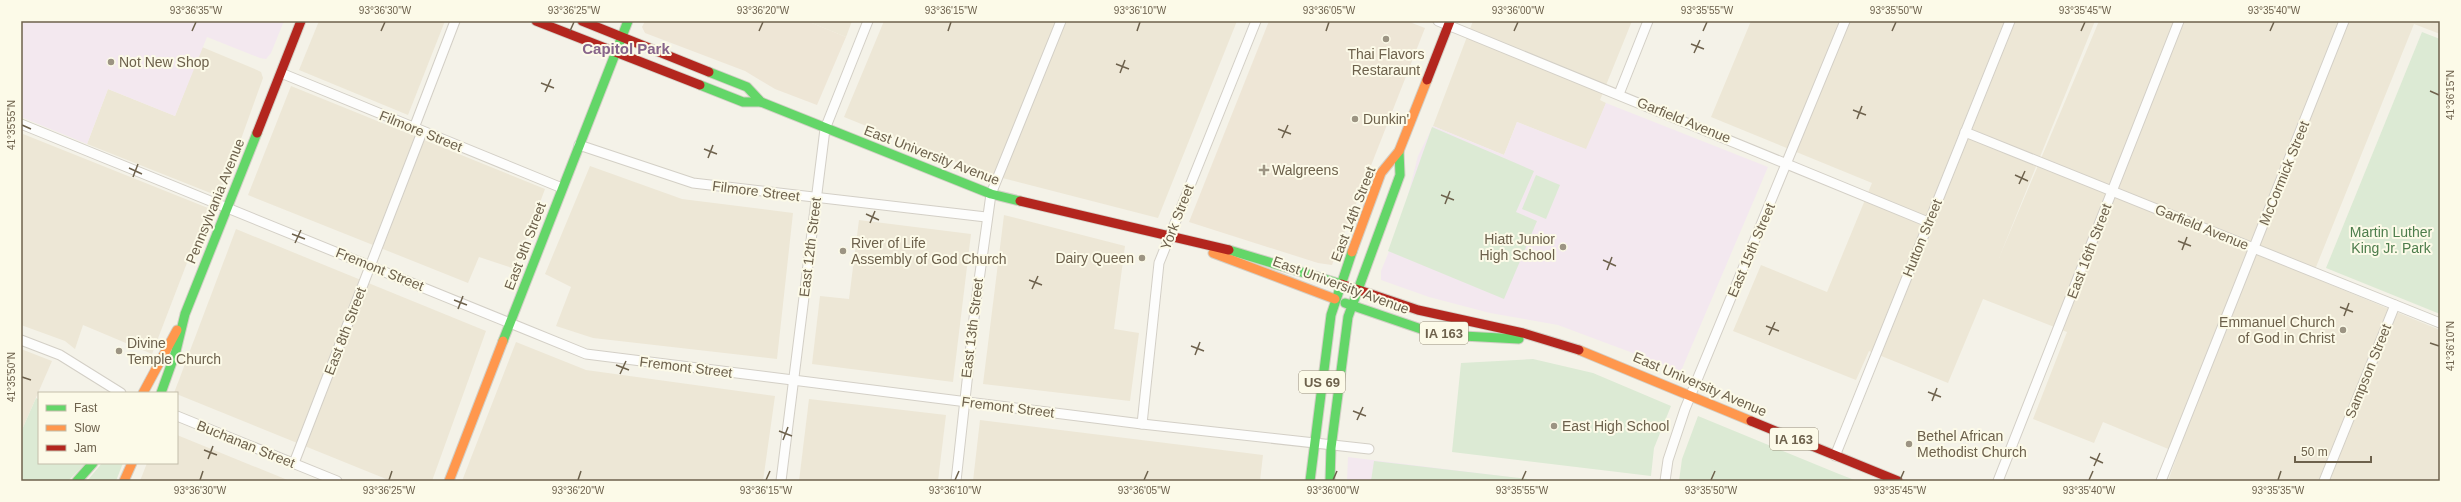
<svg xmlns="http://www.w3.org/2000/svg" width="2461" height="502" font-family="Helvetica,sans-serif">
  <rect width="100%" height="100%" fill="#f4f2e8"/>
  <g fill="#ede7d6">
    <path d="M319 21H445L408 115 299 70Z"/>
    <path d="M807 21H852L846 37Z"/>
    <path d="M884 21H1237L1158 218 983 173 844 117Z"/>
    <path d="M1473 21H1632L1600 100 1606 103 1587 150 1517 122 1504 155 1433 126Z"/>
    <path d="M1751 21H2095L1999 258 2099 21H2440V34L2414 24 2312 277 2440 330V481H2168L2178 453 2103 422 2094 443 2033 419 2067 332 1983 299 1948 383 1869 351 1856 380 1733 331 1761 265 1827 292 1872 183 1711 117Z"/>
    <path d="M202 47 257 70 261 72 263 78 232 164 219 194H213L87 144 108 89 175 116Z"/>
    <path d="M291 86 545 189 515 269 479 257 468 283 248 195Z"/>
    <path d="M23 134 208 208 152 354 83 325 75 349 65 341 21 325Z"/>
    <path d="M590 166 682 199 793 213 777 359 593 338 556 326 571 287 545 274Z"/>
    <path d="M1004 215 1125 246 1114 329 1139 333 1130 401 983 384Z"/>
    <path d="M859 220 971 234 953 382 812 364 820 296 849 299Z"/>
    <path d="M236 229 486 331 432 481H391L174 393Z"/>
    <path d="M516 342 586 370 775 396 763 481H462Z"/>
    <path d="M21 349 52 361 21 432Z"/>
    <path d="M809 399 946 415 938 481H799Z"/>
    <path d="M980 420 1263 455 1260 481H973Z"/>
    <path d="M177 435 290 481H140L147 463H177Z"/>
  </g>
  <g fill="#eee6d6">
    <path d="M645 21H807L846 37 817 105 775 89 745 71 645 33 642 27Z"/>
    <path d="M1269 21H1407L1425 28 1332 265 1318 263 1189 222Z"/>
  </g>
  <g fill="#f3e8ef">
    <path d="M21 21H284L271 53 266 59 260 58 207 37 175 116 108 89 87 144 21 117Z"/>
    <path d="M1606 103 1768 167 1681 371 1558 325 1490 313 1429 297 1381 280V271L1401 222 1418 156 1433 126 1504 155 1517 122 1586 149Z"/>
    <path d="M1348 457 1543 481H1347Z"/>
  </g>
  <g fill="#dcead4">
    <path d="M2422 32 2440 39V314L2326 268Z"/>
    <path d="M1432 127 1534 171 1516 212 1537 221 1504 299 1388 251Z"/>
    <path d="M1536 175 1560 185 1546 219 1522 209Z"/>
    <path d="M1533 359 1593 373 1671 406 1654 448 1651 476 1452 452 1461 363Z"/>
    <path d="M36 398 39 400V463H86L68 481H21V432Z"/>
    <path d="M1698 416 1839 474 1857 481H1679L1682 459Z"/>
    <path d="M1374 461 1546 481H1371Z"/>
    <path d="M102 463H123L116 481H87Z"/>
  </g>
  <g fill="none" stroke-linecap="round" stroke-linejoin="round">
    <g stroke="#d3cfc6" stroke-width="11">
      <g id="street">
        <path d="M1438 21 1928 222"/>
        <path d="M281 73 562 188"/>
        <path d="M1619 94 1648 21"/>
        <path d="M21 124 586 354 1142 424 1369 449"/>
        <path d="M414 128 455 21"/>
        <path d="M1965 132 2440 323"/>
        <path d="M579 145 693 183 986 217"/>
        <path d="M21 340 60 355 121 393"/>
        <path d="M177 416 337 481"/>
        <path d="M1142 424 1159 263 1256 21"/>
        <path d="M1835 456 2010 21"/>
        <path d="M294 463 422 132"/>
        <path d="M781 481 825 129 868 21"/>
        <path d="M956 481 975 309 991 194 1061 21"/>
        <path d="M1665 481 1668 460 1685 409 1845 21"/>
        <path d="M1998 481 2179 21"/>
        <path d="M2161 481 2344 21"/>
        <path d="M2324 481 2395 305"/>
      </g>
    </g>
    <g stroke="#d3cfc6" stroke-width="11">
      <g id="fast">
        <path d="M709 72 747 87 761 102 991 194 1020 201"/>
        <path d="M700 85 743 102H761"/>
        <path d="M1229 250 1341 284"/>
        <path d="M1345 303 1424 330 1463 336 1519 339"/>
        <path d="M503 341 628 21"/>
        <path d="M161 393 176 351 185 314 257 133"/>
        <path d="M77 481 93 463"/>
        <path d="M1310 481 1331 315 1352 252"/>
        <path d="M1330 481 1331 448 1348 317 1400 175 1399 151"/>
      </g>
    </g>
    <g stroke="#d3cfc6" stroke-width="11">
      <g id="slow">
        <path d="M1352 252 1381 173 1399 151 1427 80"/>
        <path d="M1213 253 1335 299"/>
        <path d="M1579 350 1751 421"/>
        <path d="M143 393 177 330"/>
        <path d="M124 481 132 463"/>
        <path d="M449 481 503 341"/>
      </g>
    </g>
    <g stroke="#d3cfc6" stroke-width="11">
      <g id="jam">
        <path d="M536 21 700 85"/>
        <path d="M582 21 709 72"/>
        <path d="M1427 80 1450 21"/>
        <path d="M257 133 301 21"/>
        <path d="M1020 201 1229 250"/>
        <path d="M1341 284 1418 310 1523 333 1579 350"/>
        <path d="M1751 421 1898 481"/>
      </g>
    </g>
    <use href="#street" stroke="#fdfdfc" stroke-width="9"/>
    <use href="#fast" stroke="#63d668" stroke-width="9"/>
    <use href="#slow" stroke="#ff974d" stroke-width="9"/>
    <use href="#jam" stroke="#b3261e" stroke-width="9"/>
  </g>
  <path fill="none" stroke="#6d614c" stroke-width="1.5" d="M192 31 196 22M381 31 385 22M570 31 574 22M759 31 763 22M948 31 951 22M1137 31 1140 22M1326 31 1329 22M1514 31 1518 22M1703 31 1707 22M1892 31 1896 22M2081 31 2085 22M2270 31 2274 22M1691 44 1704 49M1694 53 1700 40M1116 64 1129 69M1120 73 1125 60M541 83 554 88M2430 91 2439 95M545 92 551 79M1853 110 1866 115M1857 119 1862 106M22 125 31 129M1278 129 1291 134M1282 138 1288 125M704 149 717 154M708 158 713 145M129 168 142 174M2015 175 2028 181M133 177 138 164M2019 184 2025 171M1441 195 1454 200M1445 204 1450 191M866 214 879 220M870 223 875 211M292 234 305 239M2178 241 2191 246M295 243 301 230M2182 250 2187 237M1603 260 1616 266M1607 270 1612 257M1029 280 1042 285M1032 289 1038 276M454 300 467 305M2340 307 2353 312M458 309 463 296M2344 316 2349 303M1766 326 1779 331M1769 335 1775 322M2430 343 2439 346M1191 346 1204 351M1195 355 1200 342M616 365 629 370M620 374 626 361M22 377 31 380M1928 392 1941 397M1932 401 1937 388M1353 411 1366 416M1357 420 1363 407M779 431 792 436M783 440 788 427M204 450 217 455M2090 457 2103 463M208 459 213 446M2094 466 2100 453M200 480 203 471M389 480 392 471M578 480 581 471M766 480 770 471M955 480 959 471M1144 480 1148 471M1333 480 1337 471M1522 480 1526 471M1711 480 1715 471M1900 480 1904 471M2089 480 2093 471M2278 480 2281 471"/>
  <g fill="#9c9483" stroke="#fcfae8" stroke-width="1.5">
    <circle cx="1386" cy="39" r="4"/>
    <circle cx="111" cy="62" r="4"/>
    <circle cx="1355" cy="119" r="4"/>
    <path d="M1262 164h4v4h4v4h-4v4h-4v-4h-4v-4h4z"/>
    <circle cx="1563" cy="247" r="4"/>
    <circle cx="843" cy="251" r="4"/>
    <circle cx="1142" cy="258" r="4"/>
    <circle cx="2343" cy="330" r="4"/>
    <circle cx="119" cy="351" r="4"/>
    <circle cx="1554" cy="426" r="4"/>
    <circle cx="1909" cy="444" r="4"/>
  </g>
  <g text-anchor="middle" stroke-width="4" stroke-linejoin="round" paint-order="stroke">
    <g fill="#fcfae8" stroke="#988f7b" stroke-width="1">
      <rect x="1420" y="322" width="48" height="22" rx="3"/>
      <rect x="1299" y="371" width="46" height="22" rx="3"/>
      <rect x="1770" y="428" width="48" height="22" rx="3"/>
    </g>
    <g font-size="13" font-weight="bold" fill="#6d614c">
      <text x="1444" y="338">IA 163</text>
      <text x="1322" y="387">US 69</text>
      <text x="1794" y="444">IA 163</text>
    </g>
    <g font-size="14" fill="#6d614c" stroke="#fcfae8" text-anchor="start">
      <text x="1386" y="59" text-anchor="middle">Thai Flavors<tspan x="1386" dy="16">Restaraunt</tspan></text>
      <text x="119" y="67">Not New Shop</text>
      <text x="1363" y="124">Dunkin'</text>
      <text x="1272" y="175">Walgreens</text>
      <text x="1555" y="244" text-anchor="end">Hiatt Junior<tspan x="1555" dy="16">High School</tspan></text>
      <text x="851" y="248">River of Life<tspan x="851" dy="16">Assembly of God Church</tspan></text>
      <text x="1134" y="263" text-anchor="end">Dairy Queen</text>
      <text x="2335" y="327" text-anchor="end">Emmanuel Church<tspan x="2335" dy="16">of God in Christ</tspan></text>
      <text x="127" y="348">Divine<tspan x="127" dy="16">Temple Church</tspan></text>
      <text x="1562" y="431">East High School</text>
      <text x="1917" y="441">Bethel African<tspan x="1917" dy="16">Methodist Church</tspan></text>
    </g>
    <g font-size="14" fill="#6d614c" stroke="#fcfae8">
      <text transform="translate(1684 120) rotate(22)" y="5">Garfield Avenue</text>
      <text transform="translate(421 131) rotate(22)" y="5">Filmore Street</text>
      <text transform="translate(932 155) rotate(21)" y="5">East University Avenue</text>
      <text transform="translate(2284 173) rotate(-68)" y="5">McCormick Street</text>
      <text transform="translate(756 191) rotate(7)" y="5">Filmore Street</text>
      <text transform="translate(215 201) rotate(-68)" y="5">Pennsylvania Avenue</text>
      <text transform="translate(1353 214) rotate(-69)" y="5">East 14th Street</text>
      <text transform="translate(1177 217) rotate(-69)" y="5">York Street</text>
      <text transform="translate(2202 227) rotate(22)" y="5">Garfield Avenue</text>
      <text transform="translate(1922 238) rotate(-68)" y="5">Hutton Street</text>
      <text transform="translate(525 246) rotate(-69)" y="5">East 9th Street</text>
      <text transform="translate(810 247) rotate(-83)" y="5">East 12th Street</text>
      <text transform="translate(1751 250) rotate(-67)" y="5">East 15th Street</text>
      <text transform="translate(2089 251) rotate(-69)" y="5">East 16th Street</text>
      <text transform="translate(380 269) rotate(22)" y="5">Fremont Street</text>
      <text transform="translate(1341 285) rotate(20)" y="5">East University Avenue</text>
      <text transform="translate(972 328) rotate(-83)" y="5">East 13th Street</text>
      <text transform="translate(345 331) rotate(-69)" y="5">East 8th Street</text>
      <text transform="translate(686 367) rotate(7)" y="5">Fremont Street</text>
      <text transform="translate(2368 371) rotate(-68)" y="5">Sampson Street</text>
      <text transform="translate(1700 384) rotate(23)" y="5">East University Avenue</text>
      <text transform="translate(1008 407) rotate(7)" y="5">Fremont Street</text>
      <text transform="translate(246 444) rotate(22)" y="5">Buchanan Street</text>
    </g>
    <g font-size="14" fill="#4d7d4c" stroke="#fcfae8">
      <text x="2391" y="237">Martin Luther<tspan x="2391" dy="16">King Jr. Park</tspan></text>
    </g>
    <g font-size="15" font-weight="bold" fill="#87648a" stroke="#fcfae8">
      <text x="626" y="54">Capitol Park</text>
    </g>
  </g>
  <rect width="2461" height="502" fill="none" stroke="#fcfae8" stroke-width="44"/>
  <rect x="38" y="392" width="140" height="72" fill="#fcfae8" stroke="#c3bdaa"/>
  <rect x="46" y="405" width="20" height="6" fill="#63d668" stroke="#c3bdaa"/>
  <text x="74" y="412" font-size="12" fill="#6d614c">Fast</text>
  <rect x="46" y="425" width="20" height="6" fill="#ff974d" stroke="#c3bdaa"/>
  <text x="74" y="432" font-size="12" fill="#6d614c">Slow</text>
  <rect x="46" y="445" width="20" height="6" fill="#b3261e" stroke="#c3bdaa"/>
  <text x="74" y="452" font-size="12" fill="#6d614c">Jam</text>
  <path d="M2295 456v6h76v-6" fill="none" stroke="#6d614c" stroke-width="2"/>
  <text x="2301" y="456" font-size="12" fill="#6d614c" stroke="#fcfae8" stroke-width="3" paint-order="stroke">50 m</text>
  <rect x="22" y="22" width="2417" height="458" fill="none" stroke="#6d614c" stroke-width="1.5"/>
  <g font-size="10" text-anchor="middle" fill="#6d614c">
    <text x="196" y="14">93°36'35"W</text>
    <text x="385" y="14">93°36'30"W</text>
    <text x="574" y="14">93°36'25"W</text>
    <text x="763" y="14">93°36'20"W</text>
    <text x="951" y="14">93°36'15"W</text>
    <text x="1140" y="14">93°36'10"W</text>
    <text x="1329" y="14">93°36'05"W</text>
    <text x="1518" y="14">93°36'00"W</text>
    <text x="1707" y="14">93°35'55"W</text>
    <text x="1896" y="14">93°35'50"W</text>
    <text x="2085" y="14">93°35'45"W</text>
    <text x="2274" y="14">93°35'40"W</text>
    <text transform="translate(2450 95) rotate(-90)" y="4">41°36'15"N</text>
    <text transform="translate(11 125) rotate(-90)" y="4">41°35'55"N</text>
    <text transform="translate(2450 346) rotate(-90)" y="4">41°36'10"N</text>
    <text transform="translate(11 377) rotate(-90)" y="4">41°35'50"N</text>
    <text x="200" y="494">93°36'30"W</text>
    <text x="389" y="494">93°36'25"W</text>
    <text x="578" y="494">93°36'20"W</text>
    <text x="766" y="494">93°36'15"W</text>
    <text x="955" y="494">93°36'10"W</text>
    <text x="1144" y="494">93°36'05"W</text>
    <text x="1333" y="494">93°36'00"W</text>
    <text x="1522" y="494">93°35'55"W</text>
    <text x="1711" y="494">93°35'50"W</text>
    <text x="1900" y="494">93°35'45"W</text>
    <text x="2089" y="494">93°35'40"W</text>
    <text x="2278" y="494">93°35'35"W</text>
  </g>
</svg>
